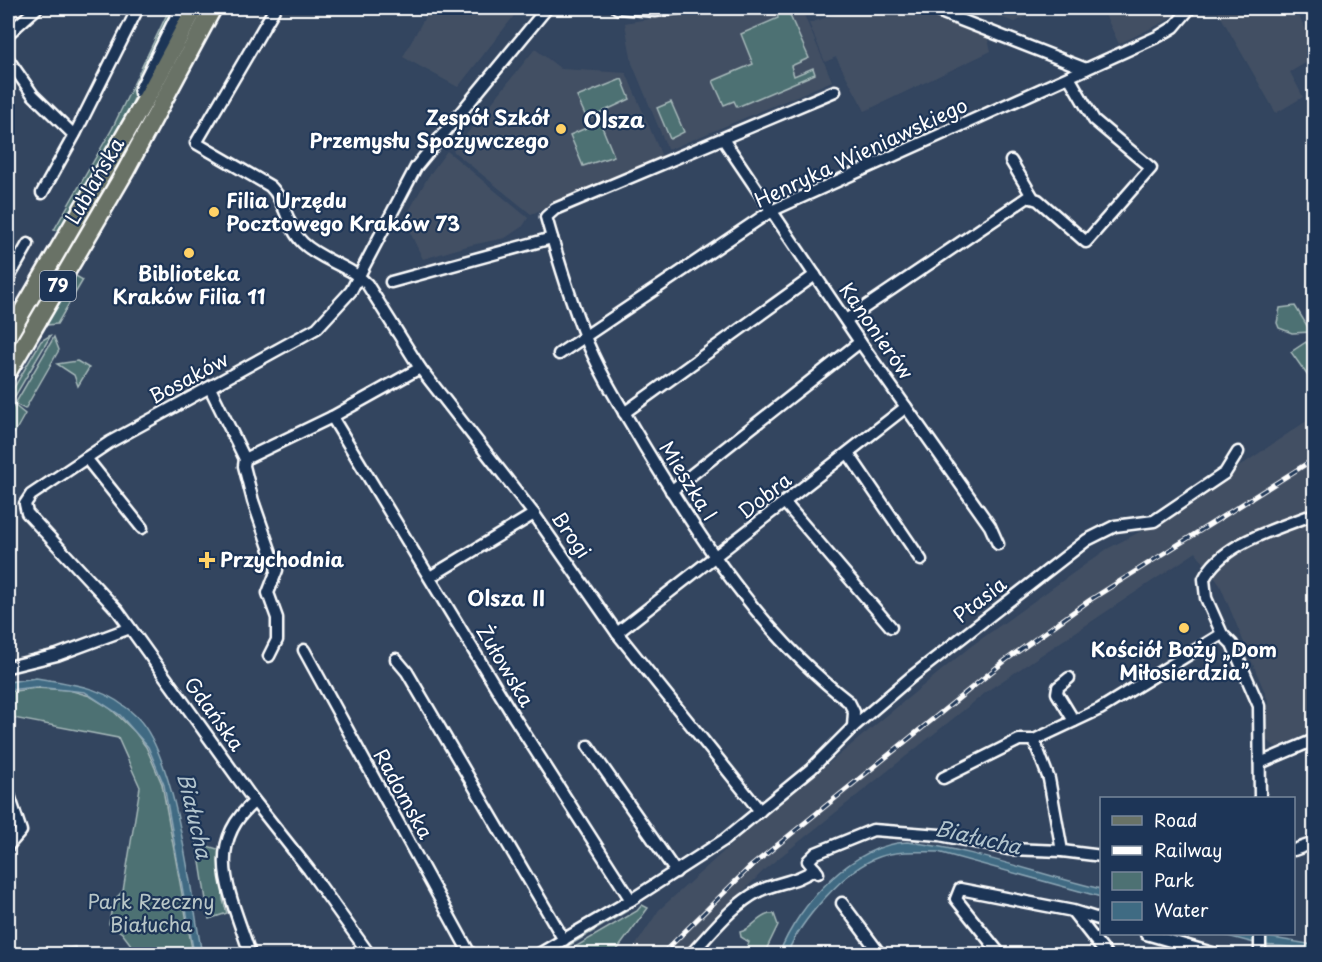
<svg xmlns="http://www.w3.org/2000/svg" width="1322" height="962" font-family="'Playpen Sans',sans-serif">
  <rect width="100%" height="100%" fill="#33455f"/>
  <filter id="ink" filterUnits="userSpaceOnUse"><feTurbulence type="fractalNoise" baseFrequency=".0167" numOctaves="2"/><feDisplacementMap in="SourceGraphic" scale="12" xChannelSelector="R" yChannelSelector="G"/><feConvolveMatrix kernelMatrix="1 2 1 2 8 2 1 2 1" color-interpolation-filters="sRGB"/></filter>
  <g filter="url(#ink)">
    <g fill="#435064">
      <path d="M430 8H514L513 17 458 87 403 57Z"/>
      <path d="M715 8H801L832 81 668 150 632 63 625 23Z"/>
      <path d="M859 8H918L987 36 991 51 865 111 836 57 825 62 809 23Z"/>
      <path d="M972 8H1044L1015 22Z"/>
      <path d="M1102 8H1178L1166 21 1119 44Z"/>
      <path d="M1216 8H1294L1314 44V58L1290 72 1303 97 1276 113Z"/>
      <path d="M535 49 561 69 626 73 663 159 531 214 453 151Z"/>
      <path d="M447 151 528 218 523 226 505 238 471 245 423 259 404 220 428 177Z"/>
      <path d="M1314 416V731L1277 747 1266 740 1268 700 1220 585 1196 552 990 689 765 869 681 954H630L659 910 742 835 970 647 1107 549 1153 525Z"/>
    </g>
    <g fill="#4d7173" stroke="#a6b8b9" stroke-width="1.5">
      <path d="M170 8H176L131 105 59 231 54 230 112 129Z"/>
      <path d="M780 8 787 9 809 58 791 66 794 76 813 68 815 74 737 107 734 101 724 105 713 81 753 64 741 34 778 18 777 13Z"/>
      <path d="M622 79 630 99 587 119 577 97Z"/>
      <path d="M671 102 684 132 670 139 657 108Z"/>
      <path d="M600 122 614 156 583 166 570 135Z"/>
      <path d="M74 275 83 280 57 324 46 325Z"/>
      <path d="M1295 306 1311 332 1292 333 1279 328 1277 323 1280 308Z"/>
      <path d="M51 335 8 408V398L41 341Z"/>
      <path d="M54 337 59 350 25 409 15 404Z"/>
      <path d="M1306 342 1314 355V376L1310 379 1291 352Z"/>
      <path d="M77 361 89 368 78 386 74 375 57 364Z"/>
      <path d="M14 405 25 414 8 444V417Z"/>
      <path d="M36 688 69 690 90 696 110 708 135 732 146 747 162 784 193 954H138L122 933 109 924 113 901 123 891 140 787 118 738 8 717V692Z"/>
      <path d="M197 843 221 850C219 862 226 873 224 884 222 898 222 898 227 913L209 919Z"/>
      <path d="M642 905 648 908 614 954H563L637 911Z"/>
      <path d="M626 909 627 911 555 954H551Z"/>
      <path d="M769 914H774L778 925 764 954H750L746 950 749 942 741 937 740 932C752 929 756 918 769 914Z"/>
      <path d="M75 947 81 954H46L45 951Z"/>
    </g>
    <g fill="#3f6b83" stroke="#8ca6b5" stroke-width="1.5">
      <path d="M36 678C75 684 107 687 137 717 177 758 191 896 202 954H194L164 785 148 747 120 715 85 692 36 687 8 690V682Z"/>
      <path d="M907 842C974 849 1036 874 1101 889V897L938 852C919 852 897 850 879 857 845 869 800 921 787 954H779C798 905 852 845 907 842Z"/>
      <path d="M1220 934H1250L1308 944 1314 946V954L1291 947 1262 945Z"/>
    </g>
    <g fill="none" stroke-linecap="round" stroke-linejoin="round">
      <g stroke="#fff" stroke-width="15">
        <g id="minor">
          <path d="M275 8 196 143 270 186C286 201 287 228 303 243 322 261 349 265 367 284L420 368 534 514 617 633 760 811"/>
          <path d="M617 8 655 11 678 8"/>
          <path d="M930 8 1086 69"/>
          <path d="M8 34 37 8"/>
          <path d="M8 59 33 95 74 135"/>
          <path d="M835 91 555 209 546 217C557 256 569 296 584 334 599 373 623 410 644 446 700 539 762 635 849 702L854 712 853 727"/>
          <path d="M723 139 860 342 990 526 998 544"/>
          <path d="M1011 161 1032 196"/>
          <path d="M42 193 76 132 138 8"/>
          <path d="M8 279 28 244"/>
          <path d="M391 282 552 238"/>
          <path d="M846 320 1028 197 1038 200 1086 242 1151 168 1094 120 1069 77"/>
          <path d="M559 354 771 211 1159 36 1174 27 1190 8"/>
          <path d="M210 388 245 459 244 466 253 501 277 570 268 593 277 618V640L269 656"/>
          <path d="M624 413 815 275"/>
          <path d="M332 417 514 717 631 900"/>
          <path d="M848 453 921 560"/>
          <path d="M86 458 142 528"/>
          <path d="M245 459 332 417 420 368"/>
          <path d="M671 491 860 342"/>
          <path d="M785 503 891 627"/>
          <path d="M430 577 534 514"/>
          <path d="M617 633 906 407"/>
          <path d="M304 650 470 954"/>
          <path d="M396 659 407 672 564 940"/>
          <path d="M8 667 57 655 130 628"/>
          <path d="M1069 678 1058 687 1057 693 1074 721"/>
          <path d="M1034 740 1049 779 1062 851"/>
          <path d="M588 746 676 872"/>
          <path d="M1260 763 1314 740"/>
          <path d="M943 778 1019 740H1034L1100 709 1222 634"/>
          <path d="M8 792 21 831 8 846"/>
          <path d="M1260 798 1259 706 1232 644 1222 634 1206 598 1204 579C1222 542 1278 529 1314 514"/>
          <path d="M1294 850 1314 843"/>
          <path d="M818 873 808 861 816 853 873 830 940 835 1008 849 1062 851 1102 856"/>
          <path d="M842 903 880 954"/>
          <path d="M1073 912 1106 954"/>
          <path d="M1146 934 1216 954"/>
          <path d="M250 954C233 899 201 847 254 802"/>
          <path d="M369 954 309 870 252 798 118 611 27 513 25 504 31 495 110 442 317 328 351 291 416 167 547 8"/>
          <path d="M539 954 631 900 724 840 811 769 853 727 910 678 1087 540 1115 526 1154 521 1225 473 1238 452"/>
          <path d="M691 954C712 932 732 905 759 891 778 882 797 882 815 869"/>
          <path d="M1000 954 956 899 960 889 1073 911 1102 920"/>
          <path d="M1260 954V934"/>
        </g>
      </g>
      <g stroke="#fff" stroke-width="20">
        <path id="secondary" d="M142 91 183 8"/>
      </g>
      <g stroke="#fff" stroke-width="21">
        <g id="primary">
          <path d="M8 336 150 92 195 8"/>
          <path d="M8 372 125 172 213 8"/>
        </g>
      </g>
      <use href="#minor" stroke="#1d3557" stroke-width="10"/>
      <use href="#secondary" stroke="#1d3557" stroke-width="15"/>
      <use href="#primary" stroke="#697266" stroke-width="16"/>
      <g stroke="#fff" stroke-width="5">
        <path id="rail" d="M662 954 749 868 1006 660 1090 600 1314 459"/>
      </g>
      <use href="#rail" stroke="#1d3557" stroke-width="3" stroke-dasharray="9" stroke-linecap="butt"/>
    </g>
  </g>
  <g fill="#ffd166" stroke="#1d3557" stroke-width="2">
    <circle cx="561" cy="129" r="6"/>
    <circle cx="214" cy="212" r="6"/>
    <circle cx="189" cy="253" r="6"/>
    <path d="M204 551h6v6h6v6h-6v6h-6v-6h-6v-6h6z"/>
    <circle cx="1184" cy="628" r="6"/>
  </g>
  <g text-anchor="middle" stroke-width="4.5" stroke-linejoin="round" paint-order="stroke">
    <rect fill="#1d3557" stroke="#bbc2cd" stroke-width="1.5" x="40" y="271" width="36" height="30" rx="4.5"/>
    <g font-size="18" font-weight="bold" fill="#fff">
      <text x="58" y="292">79</text>
    </g>
    <g font-size="20" font-weight="bold" fill="#fff" stroke="#1d3557" text-anchor="start">
      <text x="549" y="125" text-anchor="end">Zespół Szkół<tspan x="549" dy="23">Przemysłu Spożywczego</tspan></text>
      <text x="226" y="208">Filia Urzędu<tspan x="226" dy="23">Pocztowego Kraków 73</tspan></text>
      <text x="189" y="281" text-anchor="middle">Biblioteka<tspan x="189" dy="23">Kraków Filia 11</tspan></text>
      <text x="220" y="567">Przychodnia</text>
      <text x="1184" y="657" text-anchor="middle">Kościół Boży „Dom<tspan x="1184" dy="23">Miłosierdzia”</tspan></text>
    </g>
    <g font-size="20" fill="#fff" stroke="#1d3557">
      <text transform="translate(861 153) rotate(-25)" y="7">Henryka Wieniawskiego</text>
      <text transform="translate(95 181) rotate(-60)" y="7">Lublańska</text>
      <text transform="translate(876 331) rotate(55)" y="7">Kanonierów</text>
      <text transform="translate(189 378) rotate(-28)" y="7">Bosaków</text>
      <text transform="translate(688 481) rotate(58)" y="7">Mieszka I</text>
      <text transform="translate(765 496) rotate(-38)" y="7">Dobra</text>
      <text transform="translate(571 535) rotate(55)" y="7">Brogi</text>
      <text transform="translate(980 600) rotate(-38)" y="7">Ptasia</text>
      <text transform="translate(505 666) rotate(59)" y="7">Żułowska</text>
      <text transform="translate(214 714) rotate(54)" y="7">Gdańska</text>
      <text transform="translate(403 794) rotate(61)" y="7">Radomska</text>
    </g>
    <g font-size="20" fill="#b8c6c7" stroke="#1d3557">
      <text x="151" y="909">Park Rzeczny<tspan x="151" dy="23">Białucha</tspan></text>
    </g>
    <g font-size="21" font-weight="bold" fill="#fff" stroke="#1d3557">
      <text x="506" y="606">Olsza II</text>
    </g>
    <g font-size="21" font-style="italic" fill="#b2c4cd" stroke="#1d3557">
      <text transform="translate(194 816) rotate(77)" y="7">Białucha</text>
      <text transform="translate(978 838) rotate(13)" y="7">Białucha</text>
    </g>
    <g font-size="22" font-weight="bold" fill="#fff" stroke="#1d3557">
      <text x="614" y="128">Olsza</text>
    </g>
  </g>
  <rect width="1322" height="962" fill="none" stroke="#1d3557" stroke-width="30"/>
  <rect x="15" y="15" width="1292" height="932" fill="none" stroke="#fff" stroke-width="2" filter="url(#ink)"/>
  <rect x="1100" y="797" width="195" height="138" fill="#1d3557" stroke="#77869a" stroke-width="1.5"/>
  <rect x="1112" y="816" width="30" height="9" fill="#697266" stroke="#77869a" stroke-width="1.5"/>
  <text x="1154" y="827" font-size="18" fill="#ffffff">Road</text>
  <rect x="1112" y="846" width="30" height="9" fill="#ffffff" stroke="#77869a" stroke-width="1.5"/>
  <text x="1154" y="857" font-size="18" fill="#ffffff">Railway</text>
  <rect x="1112" y="872" width="30" height="18" fill="#4d7173" stroke="#77869a" stroke-width="1.5"/>
  <text x="1154" y="887" font-size="18" fill="#ffffff">Park</text>
  <rect x="1112" y="902" width="30" height="18" fill="#3f6b83" stroke="#77869a" stroke-width="1.5"/>
  <text x="1154" y="917" font-size="18" fill="#ffffff">Water</text>
</svg>
